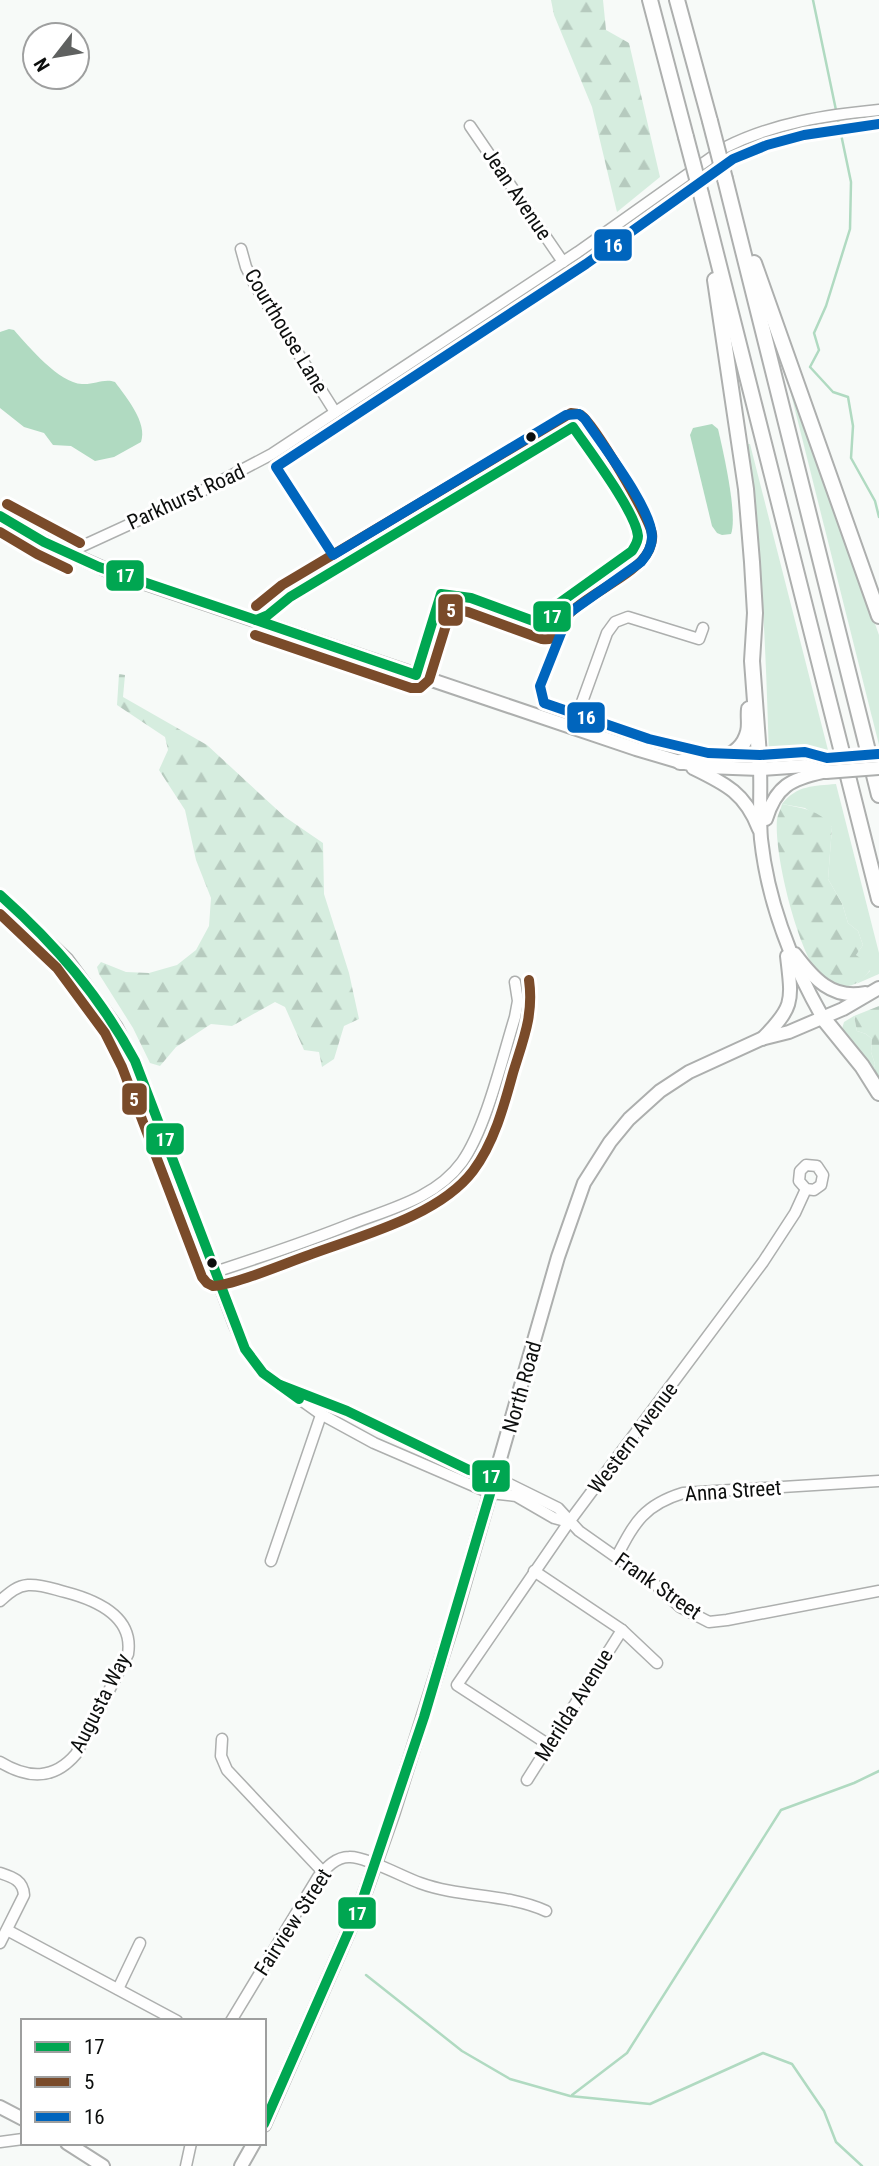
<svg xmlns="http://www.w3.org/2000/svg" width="879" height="2166" font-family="'Roboto Condensed',sans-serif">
  <defs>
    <pattern id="forest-firs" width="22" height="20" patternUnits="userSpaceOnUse" patternTransform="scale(1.75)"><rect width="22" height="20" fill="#d6eddf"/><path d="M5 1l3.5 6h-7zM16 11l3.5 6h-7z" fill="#b6cabe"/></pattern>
  </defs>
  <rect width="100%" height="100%" fill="#f7faf8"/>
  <g fill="#d6eddf">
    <path d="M790 390H792L879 635V745Z"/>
    <path d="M747 444H750L829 754 769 758C766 654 762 548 747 444Z"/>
    <path d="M836 784 879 953V974L856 984 870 971 856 955 863 945 858 931 848 923 842 903 828 879 832 827 805 808 782 804C797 785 814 786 836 784Z"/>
    <path d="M854 1016 857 1031 866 1034 872 1039 871 1052 875 1064 873 1070 842 1029 844 1022Z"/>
  </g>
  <g fill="url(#forest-firs)">
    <path d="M551 0H603L606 30 629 43 660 177 617 212 592 107 554 15Z"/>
    <path d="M119 674 125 675 123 697 207 745 285 817 323 843 324 894 349 973 359 1019 344 1026 334 1059 322 1067 319 1052 304 1050 285 1007 275 1002 232 1026 211 1024 176 1047 160 1066 150 1063 133 1028 99 974 97 967 101 962 126 972 149 973 177 965 196 950 209 926 211 898 196 860 185 810 159 770 168 750 165 737 117 705Z"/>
    <path d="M782 804C802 808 820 810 832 827L828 879 842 903 848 923 858 931 863 945 856 955 872 967C867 975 858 985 848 986 836 987 822 979 815 969 796 941 774 854 777 819 778 814 781 809 782 804Z"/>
    <path d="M879 1006V1079L873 1070 875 1064 871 1052 872 1039 866 1034 857 1031 854 1016Z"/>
  </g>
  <g fill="#b0dac1">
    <path d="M9 329 14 330C29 347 59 383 82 384 94 385 104 378 115 382 126 397 148 423 141 442L114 457 95 461 71 446 53 445 44 433 24 427 0 408V332Z"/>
    <path d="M712 424 718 429C723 450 738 516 731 534L722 535 717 533 712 526 690 435 693 428Z"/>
  </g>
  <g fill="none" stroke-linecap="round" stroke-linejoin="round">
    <g stroke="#b0dac1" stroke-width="2.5">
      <path d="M813 0 851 182 850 229 826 306 814 333 819 350 810 367 833 392 848 397 853 426 851 458 875 501 879 517"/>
      <path d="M366 1975 462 2051 510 2079 570 2096 650 2104 763 2053 792 2064 824 2111 836 2142 862 2166"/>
      <path d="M572 2095 627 2053 781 1810 854 1783 879 1771"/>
    </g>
    <g stroke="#adafae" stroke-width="13">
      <g id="minor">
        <path d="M470 126 563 262"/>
        <path d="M241 249 246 267 255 285 335 412"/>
        <path d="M71 554 78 548 200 492 272 454 578 252 726 147C774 123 826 115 879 110"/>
        <path d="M573 727 607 633 615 622 628 617 699 639 703 628"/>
        <path d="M0 895 68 959 117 1026 135 1061 150 1099 234 1325 245 1349 263 1373 319 1413 374 1443 490 1493 516 1496 554 1518 569 1522"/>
        <path d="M215 1272C261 1257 306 1242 351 1224 390 1209 436 1198 462 1162 486 1128 502 1059 515 1017L518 1001 515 982"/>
        <path d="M293 1390 347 1411 469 1470 495 1477 558 1508 579 1531 657 1586 680 1607 709 1622 727 1620 879 1591"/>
        <path d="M617 1556C635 1522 644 1505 683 1493L879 1481"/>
        <path d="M271 1561 321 1415"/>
        <path d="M534 1571 622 1630 657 1663"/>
        <path d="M0 1601C8 1594 16 1586 28 1585 41 1584 53 1589 65 1592 96 1600 134 1616 128 1654L76 1754C54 1780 28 1779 0 1762"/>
        <path d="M222 1739 221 1756 227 1770 323 1872"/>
        <path d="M549 1745 457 1685 569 1522 763 1262 795 1213 806 1189 814 1190 821 1185 823 1175 817 1166 806 1165 800 1171 799 1181 806 1189"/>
        <path d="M527 1780 622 1630"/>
        <path d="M0 1873C12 1877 23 1880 24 1895L0 1943"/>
        <path d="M7 1930 177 2021"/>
        <path d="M118 1989 140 1943"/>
        <path d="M231 2021 318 1877C327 1867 336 1857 349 1857 365 1856 403 1877 420 1883 461 1898 506 1893 546 1911"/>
        <path d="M0 2142 23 2139"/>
        <path d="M186 2166 191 2143"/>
      </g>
    </g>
    <g stroke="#adafae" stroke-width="16">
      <g id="major">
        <path d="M0 516 44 542 109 571 636 749 680 762 706 767 760 769 805 766 826 772"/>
        <path d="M693 768C726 784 745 793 759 829"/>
        <path d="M760 769C761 792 759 816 761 839 768 904 791 962 823 1018"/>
        <path d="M766 819C776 786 791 779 823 772"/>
        <path d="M795 954C813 978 832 1000 865 993"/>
        <path d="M762 1039C795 1006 792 1001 787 956"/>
        <path d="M0 2107 23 2119"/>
        <path d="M264 2125 362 1901 393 1813 456 1612 558 1257 584 1183 610 1142 629 1119 660 1091 689 1072 761 1039 789 1032 843 1009 879 988"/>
        <path d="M67 2143 103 2166"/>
        <path d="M241 2166 254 2143"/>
      </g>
    </g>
    <g stroke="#adafae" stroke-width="18">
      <g id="highway">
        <path d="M650 0 686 137"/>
        <path d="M677 0 710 121"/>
        <path d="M725 179 879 795"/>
        <path d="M701 194 879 899"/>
        <path d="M754 263 879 616"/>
        <path d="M715 280 746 489 752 562 755 613 752 661 760 769"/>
        <path d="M680 762C705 762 740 763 748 732 750 725 748 717 749 709"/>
        <path d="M823 1018 862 1066 879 1093"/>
      </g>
    </g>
    <use href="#minor" stroke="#fefefe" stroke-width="10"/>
    <use href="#major" stroke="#fefefe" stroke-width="12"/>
    <use href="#highway" stroke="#fefefe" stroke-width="14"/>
    <g stroke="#adafae" stroke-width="16" stroke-linecap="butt">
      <path id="major-bridge" d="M826 772 879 768"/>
    </g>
    <g stroke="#adafae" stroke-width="18" stroke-linecap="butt">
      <g id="highway-bridge">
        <path d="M710 121 725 179"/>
        <path d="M686 137 701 194"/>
      </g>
    </g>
    <use href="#major-bridge" stroke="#fefefe" stroke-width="12"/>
    <use href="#highway-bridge" stroke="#fefefe" stroke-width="14"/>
    <g stroke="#fff" stroke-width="16">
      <g id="bus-1">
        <path d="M573 427C588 449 636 512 638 536 638 542 635 546 632 551L558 604 547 626 471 598 441 594 416 675 256 620 268 615 290 597Z"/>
        <path d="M0 516 44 542 99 567 256 620"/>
        <path d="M0 895C55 944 100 996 135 1061L245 1349 263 1373 299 1399"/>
        <path d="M264 2124 362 1901 424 1717 495 1477 469 1470 347 1411 280 1385"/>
      </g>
    </g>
    <g stroke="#fff" stroke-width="16">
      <g id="bus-2">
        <path d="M7 504 80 543"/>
        <path d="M0 532 37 554 68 569"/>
        <path d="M255 635 411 688H420L429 680 451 609 468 612 542 639C562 642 560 623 570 613 589 593 638 574 649 550 651 545 653 539 652 534 650 518 594 424 581 415 577 413 575 413 571 413L282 585 256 606"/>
        <path d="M0 914 57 968 105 1033 122 1067 202 1277 207 1283 213 1286C235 1285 286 1263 309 1255 360 1236 439 1216 473 1171 494 1143 504 1106 513 1073 523 1040 534 1015 529 980"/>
      </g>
    </g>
    <g stroke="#fff" stroke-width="16">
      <path id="bus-3" d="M878 754 827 758 805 752 760 755 708 753 649 739 544 703 540 686 569 613 641 562C647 555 652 547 652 537 652 508 602 445 585 419L579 414 566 415 333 555 276 467 586 264 733 159 767 145 804 135 879 124"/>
    </g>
    <use href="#bus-1" stroke="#00a651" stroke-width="10"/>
    <use href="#bus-2" stroke="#7a4b2a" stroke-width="10"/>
    <use href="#bus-3" stroke="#0065bd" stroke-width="10"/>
  </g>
  <g fill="#0d0f0e" stroke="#fff" stroke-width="2.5">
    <circle cx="531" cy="437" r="6"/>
    <circle cx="212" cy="1263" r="6"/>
  </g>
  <g text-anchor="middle" stroke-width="6" stroke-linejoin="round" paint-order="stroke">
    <g font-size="21" fill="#0d0f0e" stroke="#fff">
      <text transform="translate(517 194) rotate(56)" y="7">Jean Avenue</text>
      <text transform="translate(286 331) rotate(59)" y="7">Courthouse Lane</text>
      <text transform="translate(186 497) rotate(-25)" y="7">Parkhurst Road</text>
      <text transform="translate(522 1387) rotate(-74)" y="7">North Road</text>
      <text transform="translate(633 1438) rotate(-53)" y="7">Western Avenue</text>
      <text transform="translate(733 1491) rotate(-4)" y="7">Anna Street</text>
      <text transform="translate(658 1586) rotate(35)" y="7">Frank Street</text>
      <text transform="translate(100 1703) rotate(-63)" y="7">Augusta Way</text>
      <text transform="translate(574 1705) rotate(-58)" y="7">Merilda Avenue</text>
      <text transform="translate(293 1922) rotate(-57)" y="7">Fairview Street</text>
    </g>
  </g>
  <g stroke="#fff" stroke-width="2.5">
    <rect x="593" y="228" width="40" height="34" rx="7" fill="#0065bd"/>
    <rect x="105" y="559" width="40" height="33" rx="7" fill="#00a651"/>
    <rect x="437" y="593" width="27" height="34" rx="7" fill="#7a4b2a"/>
    <rect x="532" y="600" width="40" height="33" rx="7" fill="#00a651"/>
    <rect x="566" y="701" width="40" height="33" rx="7" fill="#0065bd"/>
    <rect x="121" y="1082" width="27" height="34" rx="7" fill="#7a4b2a"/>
    <rect x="145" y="1122" width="40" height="34" rx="7" fill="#00a651"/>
    <rect x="471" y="1459" width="40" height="34" rx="7" fill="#00a651"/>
    <rect x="337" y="1896" width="40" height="34" rx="7" fill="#00a651"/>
  </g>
  <g font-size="19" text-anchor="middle" font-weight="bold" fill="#fff">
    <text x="613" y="252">16</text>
    <text x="125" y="582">17</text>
    <text x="451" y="617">5</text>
    <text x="552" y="623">17</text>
    <text x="586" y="724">16</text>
    <text x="134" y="1106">5</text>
    <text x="165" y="1146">17</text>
    <text x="491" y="1483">17</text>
    <text x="357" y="1920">17</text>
  </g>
  <rect x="21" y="2019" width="245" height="126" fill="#ffffff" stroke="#9e9f9f" stroke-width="2"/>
  <rect x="35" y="2042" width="35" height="10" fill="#00a651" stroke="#9e9f9f" stroke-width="2"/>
  <text x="84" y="2054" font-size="21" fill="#0d0f0e">17</text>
  <rect x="35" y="2077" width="35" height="10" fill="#7a4b2a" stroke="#9e9f9f" stroke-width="2"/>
  <text x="84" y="2089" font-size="21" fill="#0d0f0e">5</text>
  <rect x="35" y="2112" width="35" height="10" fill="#0065bd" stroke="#9e9f9f" stroke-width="2"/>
  <text x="84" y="2124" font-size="21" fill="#0d0f0e">16</text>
  <g transform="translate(56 56) rotate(239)"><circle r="33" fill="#ffffff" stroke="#9e9f9f" stroke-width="2"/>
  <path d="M0-5L12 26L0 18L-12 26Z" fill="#5f6160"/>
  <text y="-10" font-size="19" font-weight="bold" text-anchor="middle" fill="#0d0f0e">N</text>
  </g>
</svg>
